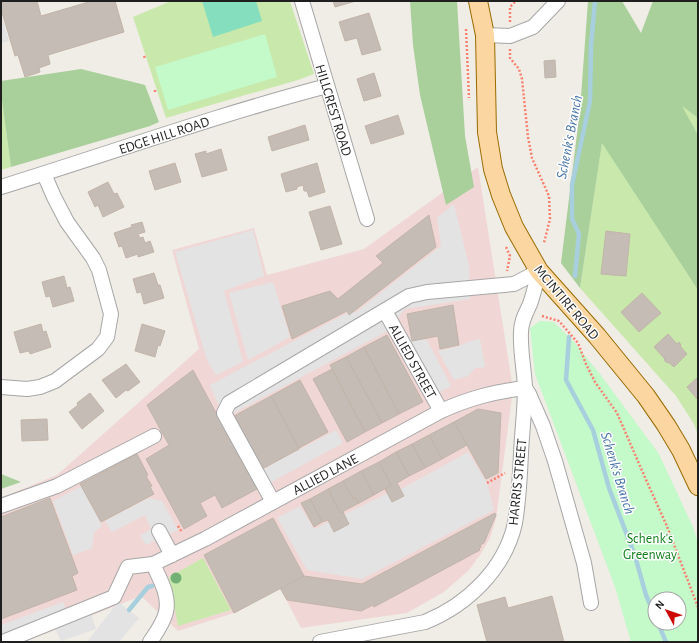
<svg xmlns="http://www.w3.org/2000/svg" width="699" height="643" font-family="'Alegreya Sans',sans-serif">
  <rect width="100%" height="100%" fill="#f0ede6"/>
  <path fill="#f0d7d5" d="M478 167 513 389 496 519 490 538 480 555 469 570 444 592 407 613 301 628 280 588 234 613 178 631 141 596 24 642H1V498L57 475 199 349 172 250 254 228 267 275 364 249Z"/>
  <g fill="#c9e9ac">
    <path d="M171 1H290L314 74 298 80 166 118 133 17Z"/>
    <path d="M1 93 11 167 1 170Z"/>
    <path d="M681 105 698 118V135Z"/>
    <path d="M602 142 698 290V435L694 424 676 396 580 288Z"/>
    <path d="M203 558 231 610 178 626 169 577Z"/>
  </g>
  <g fill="#a9cf9b">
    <path d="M410 1H457L465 136 474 187 446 205 420 95 413 45Z"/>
    <path d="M588 1H622L641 33 653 1H698V118L682 106 698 135V290L602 143 580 288 561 263 580 110Z"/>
    <path d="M81 69 145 85 159 122 150 126 11 167 1 93V81Z"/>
    <path d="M1 474 21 482 1 489Z"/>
  </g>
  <g fill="#c4f9c9" fill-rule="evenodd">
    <path d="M265 34 277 77 168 110 155 67Z"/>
    <path d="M540 321 554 322 573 341 600 374 659 454 693 527 698 543V642H631L615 587 535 374 530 328ZM655 599H679V623H655Z"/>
  </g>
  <path fill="#85debe" d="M202 1H256L262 21 213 37Z"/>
  <g fill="#e3e3e3">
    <path d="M1 13 9 41 1 43Z"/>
    <path d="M454 204 469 266 470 299 405 309 386 332 234 413 218 404 210 385 351 311 355 313 441 246 437 218Z"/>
    <path d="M253 230 264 276 224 291 243 362 216 375 207 360 175 252Z"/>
    <path d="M273 282 290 337 248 360 229 293Z"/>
    <path d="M392 335 427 340 451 386 426 399Z"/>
    <path d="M480 339 485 367 475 368 468 376 454 380 438 351 459 346 468 342Z"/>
    <path d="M336 430 343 443 266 485 258 472Z"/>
    <path d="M468 452 487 483 494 510 362 579 307 570 277 518 300 506 314 529 384 495 403 488Z"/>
    <path d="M82 486 102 526 94 532 92 548 73 555 53 501Z"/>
    <path d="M149 498 162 501 178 530 146 545 140 536 151 529 145 515 112 532 105 521Z"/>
    <path d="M63 602 69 618 90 611 96 629 61 641 53 625 4 642 1 633V625Z"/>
    <path d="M118 602 139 618 119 642H87Z"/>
  </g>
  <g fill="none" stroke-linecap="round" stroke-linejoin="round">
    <g stroke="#a7cfdd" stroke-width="4.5">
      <path d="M575 276 579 234 572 219V185L590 101 591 46 595 1"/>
      <path d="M569 337 566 380 593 430 609 488 635 556 646 595 655 616"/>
      <path d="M129 610 148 587 152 586"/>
      <path d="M658 623 666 642"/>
    </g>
  </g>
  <g fill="#c5bcb5" stroke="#c2b4a8">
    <path d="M1 1H37L41 16 92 1H115L124 32 48 55 50 64 39 68 40 72 25 77 18 55 15 56 1 9Z"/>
    <path d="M333 1H356L335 7Z"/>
    <path d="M369 13 381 50 362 55 357 38 345 41 339 22Z"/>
    <path d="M555 60 556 77 545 78 544 61Z"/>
    <path d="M374 73 381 96 364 101 357 79Z"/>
    <path d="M398 115 404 134 371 144 365 126Z"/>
    <path d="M305 125 309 140 272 151 268 137Z"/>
    <path d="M221 149 227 170 202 177 195 154 206 151V154Z"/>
    <path d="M175 163 181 182 155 190 149 171Z"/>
    <path d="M317 163 325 192 309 197 307 191H304L303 185 297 187V189L286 192 281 174Z"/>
    <path d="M108 182 114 194 117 193 124 207 103 217 98 205 95 207 88 192Z"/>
    <path d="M330 206 342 244 321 250 309 212Z"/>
    <path d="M429 215 436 247 349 315 347 311 292 339 282 306 330 291 338 299 383 263 376 256Z"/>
    <path d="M142 222 145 232 138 234 140 238 143 237 145 243 150 241 154 252 138 257V254L126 258 122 246 119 247 114 233 132 227 131 225Z"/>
    <path d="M606 231 630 234 626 276 601 274Z"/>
    <path d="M154 273 158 285H160L164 298 144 304 141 292 137 293 133 279Z"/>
    <path d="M64 276 67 288 70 287 74 301 53 307 50 296 46 297 42 282Z"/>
    <path d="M642 293 661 313 639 332 621 312Z"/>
    <path d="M453 305 459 345 440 349 438 336 412 341 407 314Z"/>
    <path d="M41 324 43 332 46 331 51 347 30 354 29 351 20 353 14 332Z"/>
    <path d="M142 324 165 331 160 346 158 345 155 357 135 351Z"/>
    <path d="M668 334 677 344 679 342 681 345 680 346 687 354 674 367 668 362 667 363 664 360 665 359 654 347Z"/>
    <path d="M387 335 423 402 399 414 364 347Z"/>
    <path d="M364 347 399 414 382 423 346 357Z"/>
    <path d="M346 357 382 423 365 432 330 365Z"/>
    <path d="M126 364 140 382 128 391 126 390 116 398 102 380Z"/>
    <path d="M332 369 365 432 347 442 313 379Z"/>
    <path d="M193 370 257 489 222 508 215 495 200 503 207 516 184 529 146 459 169 445 147 405Z"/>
    <path d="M698 377V400L687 387Z"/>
    <path d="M300 380 328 432 299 448 271 396Z"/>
    <path d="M90 393 104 411 82 429 69 412 78 405 77 403Z"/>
    <path d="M271 396 299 449 262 469 234 416Z"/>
    <path d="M478 409 501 413 498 473 486 479 454 422Z"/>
    <path d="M47 419 48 440 22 441 21 420Z"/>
    <path d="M454 422 467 445 442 459 429 435Z"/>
    <path d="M429 435 442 459 425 468 412 444Z"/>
    <path d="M412 444 425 468 409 476 396 452Z"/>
    <path d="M396 452 409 476 397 483 404 496 392 502 385 489 391 485 379 462Z"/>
    <path d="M137 454 148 475 146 476 152 486 150 487 154 494 101 522 80 484Z"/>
    <path d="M379 462 391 485 374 495 361 471Z"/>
    <path d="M361 471 374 495 359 503 356 498 353 499 343 481Z"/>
    <path d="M343 481 353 499 356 498 359 503 340 513 328 489Z"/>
    <path d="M328 489 340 513 343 512 349 524 334 532 328 520 322 522 310 499Z"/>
    <path d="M50 498 78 573 72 576 77 590 1 619V517Z"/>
    <path d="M310 499 322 522 314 527 301 503Z"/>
    <path d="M495 513 496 515 484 543 480 545 481 547 479 549 480 550 374 607 373 605 361 611 287 600 280 588 304 576 362 584Z"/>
    <path d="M273 518 304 576 234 613 204 555Z"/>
    <path d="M552 596 564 642H487L477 605 505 597 508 608Z"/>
  </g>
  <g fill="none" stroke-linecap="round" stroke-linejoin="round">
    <g stroke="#a6a6a6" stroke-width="16">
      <g id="minor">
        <path d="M302 1 367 219"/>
        <path d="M485 35 510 36 533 27 558 1"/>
        <path d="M1 187C110 153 217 115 327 86"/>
        <path d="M385 311 441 411"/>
        <path d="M1 387 27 389 40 387 55 381 98 349 107 337 111 314 99 270 93 258 67 222 54 197 44 174"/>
        <path d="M273 502 224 413 229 403 409 296 427 292 514 284 539 271"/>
        <path d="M1 506 57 486 154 436"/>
        <path d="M159 531 172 555"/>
        <path d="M3 642 114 597 128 567 153 564 205 539 441 411C470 398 493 392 525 388L529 394 543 426 555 461 584 563 591 603"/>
        <path d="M150 642C156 633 164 622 166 612 170 595 159 578 153 564"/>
        <path d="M320 642 425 622C467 605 505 569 515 523 519 500 520 476 521 453 522 431 525 409 525 387 524 368 520 350 521 332 521 321 526 313 530 304 534 293 536 282 539 271"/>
      </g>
    </g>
    <g stroke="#996b01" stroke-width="20">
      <path id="major" d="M478 1 485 35 487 132 493 169 501 195 514 227 539 271 597 336 646 396 666 425 681 450 698 486"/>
    </g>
    <g stroke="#f9806e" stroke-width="2.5" stroke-dasharray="2 2" stroke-linecap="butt">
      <path d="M510 22V7L516 1"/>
      <path d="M466 29 469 98"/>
      <path d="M510 49V58L519 69 522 79 528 137 532 158 549 196 550 219 544 243"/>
      <path d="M144 56 145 58"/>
      <path d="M155 90V92"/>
      <path d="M506 247 510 256 507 271"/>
      <path d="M542 316 559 321 578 343 586 364 595 382 617 413 647 482 666 524 698 607"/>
      <path d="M487 483 505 473"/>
      <path d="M178 526 182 532"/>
    </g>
    <use href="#minor" stroke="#fff" stroke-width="14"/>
    <use href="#major" stroke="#fbd6a0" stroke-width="18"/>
  </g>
  <circle fill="#73b075" cx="176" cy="578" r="5.5"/>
  <g text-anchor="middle" stroke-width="3" stroke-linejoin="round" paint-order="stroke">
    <g font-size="14" fill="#1f1f1f" stroke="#fff">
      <text transform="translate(334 110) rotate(73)" y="5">HILLCREST ROAD</text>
      <text transform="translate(164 135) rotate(-18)" y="5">EDGE HILL ROAD</text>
      <text transform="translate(567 302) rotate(50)" y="5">MCINTIRE ROAD</text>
      <text transform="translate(413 361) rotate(61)" y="5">ALLIED STREET</text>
      <text transform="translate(325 474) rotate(-28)" y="5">ALLIED LANE</text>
      <text transform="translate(517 482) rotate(-84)" y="5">HARRIS STREET</text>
    </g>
    <g font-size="14" fill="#0d7e19" stroke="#fff">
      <text x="650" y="543">Schenk's<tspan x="650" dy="16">Greenway</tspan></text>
    </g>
    <g font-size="15" font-style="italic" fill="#4976a7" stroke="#fff">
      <text transform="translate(569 137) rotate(-79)" y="5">Schenk's Branch</text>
      <text transform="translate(618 473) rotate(73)" y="5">Schenk's Branch</text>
    </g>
  </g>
  <rect width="699" height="643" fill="none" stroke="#1f1f1f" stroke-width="4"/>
  <g transform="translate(667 611) rotate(310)"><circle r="19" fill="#ffffff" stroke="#a5a5a5"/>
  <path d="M0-3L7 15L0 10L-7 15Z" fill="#cd0702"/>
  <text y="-6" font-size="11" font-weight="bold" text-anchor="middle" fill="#1f1f1f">N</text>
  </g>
</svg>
